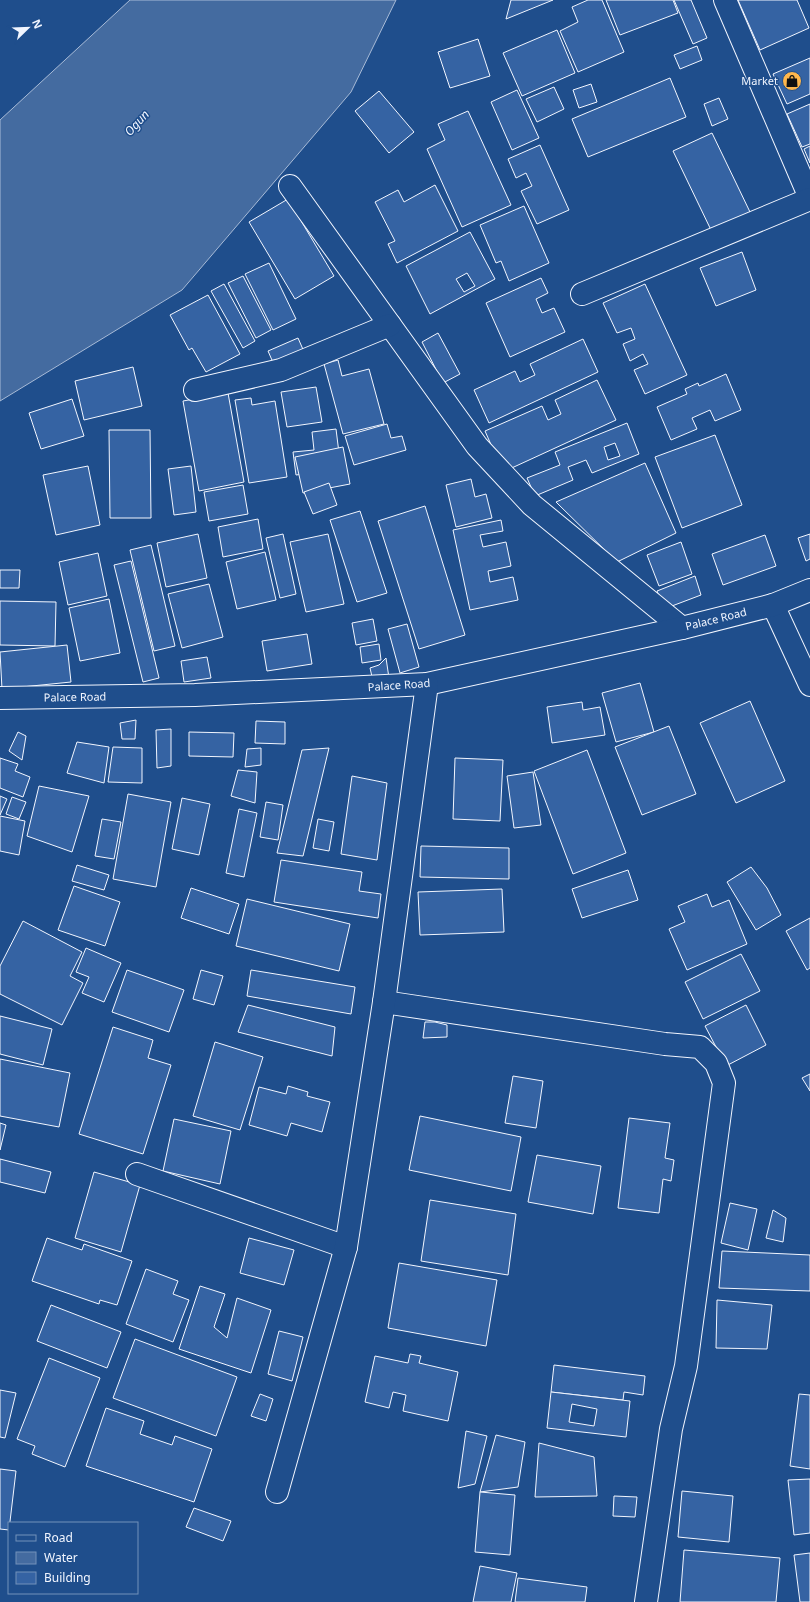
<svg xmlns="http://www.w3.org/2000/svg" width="810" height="1602" font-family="'Noto Sans',sans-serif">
  <rect width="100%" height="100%" fill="#1f4e8c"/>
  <path fill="#446ba0" stroke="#a8bbd7" d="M130 0H396L351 92 182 290 0 401V120Z"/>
  <g fill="#3563a3" stroke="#f2f6ff" fill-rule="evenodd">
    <path d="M511 0H553L506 19Z"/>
    <path d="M588 0H602L624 52 578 72 560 31 578 22 572 7Z"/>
    <path d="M606 0H673L678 13 620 35Z"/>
    <path d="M674 0H691L707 38 693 44Z"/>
    <path d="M738 0H797L809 28 760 50Z"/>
    <path d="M557 30 575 73 522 96 503 53Z"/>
    <path d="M478 39 490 76 450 88 438 52Z"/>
    <path d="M697 46 702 60 680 69 674 55Z"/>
    <path d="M810 58V94L787 104 773 74Z"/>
    <path d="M670 78 686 117 588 157 572 119Z"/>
    <path d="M591 84 597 102 579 108 573 90Z"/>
    <path d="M554 87 564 109 537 122 526 99Z"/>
    <path d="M517 90 539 138 512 150 491 102Z"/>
    <path d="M379 91 414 132 389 153 355 111Z"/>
    <path d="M719 98 728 119 712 126 704 104Z"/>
    <path d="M810 104V144L802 147 787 114Z"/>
    <path d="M468 111 511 205 462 227 427 149 445 140 438 124Z"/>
    <path d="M712 133 750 212 711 230 673 151Z"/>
    <path d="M540 145 569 210 537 224 521 191 532 186 526 173 516 178 508 159Z"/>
    <path d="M810 146V163L804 149Z"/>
    <path d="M435 185 458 231 397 263 388 244 395 241 375 202 398 190 404 202Z"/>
    <path d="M288 199 334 276 295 299 249 222Z"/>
    <path d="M524 206 549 263 509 281 501 261 496 263 480 225Z"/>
    <path d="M470 232 495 279 430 314 406 266ZM467 273 475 286 464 292 456 279Z"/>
    <path d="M742 252 756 290 716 306 700 268Z"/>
    <path d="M269 263 296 319 273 330 245 274Z"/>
    <path d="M243 276 271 330 256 338 228 283Z"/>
    <path d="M541 278 548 293 536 299 542 313 554 308 565 332 510 357 486 303Z"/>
    <path d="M224 284 255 341 243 348 211 291Z"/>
    <path d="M645 284 687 375 645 394 634 370 648 364 643 354 630 361 623 344 635 339 631 328 617 333 603 303Z"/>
    <path d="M208 295 240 354 206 372 192 348 189 350 170 315Z"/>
    <path d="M438 333 460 374 443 383 422 342Z"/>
    <path d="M298 338 305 354 275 367 268 351Z"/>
    <path d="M583 339 598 372 489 423 474 390 515 371 520 382 535 375 530 364Z"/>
    <path d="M338 360 342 376 369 369 384 424 343 434 324 364Z"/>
    <path d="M133 367 142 406 84 420 75 381Z"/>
    <path d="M726 374 741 410 715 421 710 410 692 418 697 429 671 440 657 407 687 394 685 389 698 383 699 386Z"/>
    <path d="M597 380 616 420 503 472 485 431 542 406 548 420 561 414 555 400Z"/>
    <path d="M316 387 322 422 287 427 281 392Z"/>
    <path d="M228 393 244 482 199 491 183 401Z"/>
    <path d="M251 398 252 405 275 401 287 477 249 483 235 400Z"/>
    <path d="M72 399 84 436 41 449 29 413Z"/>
    <path d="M627 423 639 454 592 473 586 460 568 467 573 480 535 496 527 478 560 465 555 452ZM615 443 620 456 608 460 604 447Z"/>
    <path d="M387 424 391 438 402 436 406 450 354 465 345 436Z"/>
    <path d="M336 429 341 469 296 475 293 452 314 450 312 432Z"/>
    <path d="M109 430H150L151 518H110Z"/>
    <path d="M715 435 742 505 682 528 655 457Z"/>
    <path d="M343 447 350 484 303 493 295 457Z"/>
    <path d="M645 463 676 533 617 562 556 502Z"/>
    <path d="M88 466 100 525 56 535 43 475Z"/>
    <path d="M191 466 196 512 174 515 168 469Z"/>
    <path d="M471 479 475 497 486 494 492 518 456 527 446 485Z"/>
    <path d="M329 483 337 505 313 514 304 492Z"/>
    <path d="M243 485 248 514 209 521 204 492Z"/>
    <path d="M425 506 465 635 419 649 378 521Z"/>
    <path d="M360 511 387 593 357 602 330 520Z"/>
    <path d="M258 519 263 549 223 557 218 527Z"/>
    <path d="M501 520 503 531 480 535 483 547 506 542 511 566 488 571 490 582 513 577 518 600 470 610 453 530Z"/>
    <path d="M198 534 207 578 166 587 157 543Z"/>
    <path d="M283 534 296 594 280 598 266 538Z"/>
    <path d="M328 534 344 604 306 612 290 542Z"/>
    <path d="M810 534V559L806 561 798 538Z"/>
    <path d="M765 535 776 566 723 585 712 554Z"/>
    <path d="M681 542 692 574 659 586 647 555Z"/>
    <path d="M151 545 175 646 154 651 130 550Z"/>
    <path d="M265 552 276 600 237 609 226 562Z"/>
    <path d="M98 553 107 596 68 605 59 562Z"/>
    <path d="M131 561 159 678 143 682 114 565Z"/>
    <path d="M0 570H20L19 588H0Z"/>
    <path d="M695 576 701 595 664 609 657 591Z"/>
    <path d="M209 584 223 637 182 648 168 594Z"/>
    <path d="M109 599 120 653 80 661 69 608Z"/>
    <path d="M0 601 56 602 55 646 0 645Z"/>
    <path d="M373 619 377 641 356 645 352 623Z"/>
    <path d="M407 624 419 667 400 673 388 629Z"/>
    <path d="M307 634 312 664 267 671 262 641Z"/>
    <path d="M379 644 381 660 362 663 360 647Z"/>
    <path d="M67 645 71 682 2 689 0 652Z"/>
    <path d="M207 657 211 678 184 682 181 661Z"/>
    <path d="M386 658 389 678 373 681 370 668 379 665Z"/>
    <path d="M640 683 654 732 616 742 602 693Z"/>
    <path d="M750 701 785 781 736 803 700 723Z"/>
    <path d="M582 702 583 710 600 707 605 735 552 743 547 707Z"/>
    <path d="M136 720 135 739H122L120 723Z"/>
    <path d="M256 721 285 722V744L255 743Z"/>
    <path d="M669 726 696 794 642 815 615 747Z"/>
    <path d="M171 729V766L157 768 156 730Z"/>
    <path d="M18 732 26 736 22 760 9 751Z"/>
    <path d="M189 732 234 733 233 757 189 756Z"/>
    <path d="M77 742 109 747 104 783 67 773Z"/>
    <path d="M113 747 142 748V783L108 782Z"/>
    <path d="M261 748V765L245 767 247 749Z"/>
    <path d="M329 748 303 856 277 853 302 750Z"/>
    <path d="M587 750 626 853 573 874 534 771Z"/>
    <path d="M0 758 18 764 15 771 30 777 23 797 0 788Z"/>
    <path d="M455 758 503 760 500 821 453 819Z"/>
    <path d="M238 770 257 772 255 803 231 796Z"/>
    <path d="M533 772 541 825 514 828 507 776Z"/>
    <path d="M352 776 387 783 377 860 341 854Z"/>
    <path d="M39 786 89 796 72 852 27 836Z"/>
    <path d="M128 794 171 802 156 887 113 879Z"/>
    <path d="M0 796 7 799 0 815Z"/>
    <path d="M12 797 26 802 19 819 6 814Z"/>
    <path d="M182 798 210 804 199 855 172 849Z"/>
    <path d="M266 802 283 805 278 840 260 837Z"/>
    <path d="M239 809 257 813 244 877 226 873Z"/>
    <path d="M0 816 25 821 19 855 0 851Z"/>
    <path d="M102 819 121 822 114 859 95 856Z"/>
    <path d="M318 819 334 822 329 851 313 848Z"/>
    <path d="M421 846 509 848V879L420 877Z"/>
    <path d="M281 860 362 872 359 891 381 894 378 918 274 902Z"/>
    <path d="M77 865 109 875 104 890 72 881Z"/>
    <path d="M751 867 767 888 781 915 756 930 727 882Z"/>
    <path d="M628 870 638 900 582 918 572 889Z"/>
    <path d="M74 886 120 902 105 946 58 930Z"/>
    <path d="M191 888 239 904 229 934 181 918Z"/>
    <path d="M502 889 504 932 420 935 418 892Z"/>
    <path d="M707 894 712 907 729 900 747 944 687 970 669 929 685 922 678 906Z"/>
    <path d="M247 899 350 924 339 971 236 946Z"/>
    <path d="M810 918V968L807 970 786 931Z"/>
    <path d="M23 921 82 952 70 976 83 983 62 1025 0 994V966Z"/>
    <path d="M86 948 121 963 104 1002 82 993 89 977 76 972Z"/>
    <path d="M741 954 760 991 703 1019 685 982Z"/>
    <path d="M127 970 184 990 169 1032 112 1012Z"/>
    <path d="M201 970 223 976 214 1005 193 999Z"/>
    <path d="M251 970 355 987 351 1014 247 996Z"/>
    <path d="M248 1005 335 1027 332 1056 238 1032Z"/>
    <path d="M746 1005 766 1045 726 1066 705 1026Z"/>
    <path d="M0 1016 52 1029 43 1065 0 1054Z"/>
    <path d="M425 1022H435L447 1025V1037L423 1038Z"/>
    <path d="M113 1027 153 1040 148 1058 171 1065 143 1154 79 1134Z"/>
    <path d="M215 1042 263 1057 240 1130 193 1116Z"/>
    <path d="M0 1059 70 1073 59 1127 0 1116Z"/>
    <path d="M810 1074V1091L802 1078Z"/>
    <path d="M513 1076 543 1081 536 1128 505 1123Z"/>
    <path d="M288 1086 308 1092 307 1096 330 1102 322 1132 291 1123 287 1136 249 1125 259 1087 286 1094Z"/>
    <path d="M420 1116 521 1137 511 1191 409 1170Z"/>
    <path d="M629 1118 670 1123 665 1158 674 1160 671 1181 663 1179 659 1213 618 1208Z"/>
    <path d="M174 1119 231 1131 220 1184 163 1171Z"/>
    <path d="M0 1123 6 1125 0 1150Z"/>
    <path d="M537 1155 601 1166 593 1214 528 1202Z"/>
    <path d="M0 1159 51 1172 45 1193 0 1182Z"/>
    <path d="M94 1172 140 1185 121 1252 75 1238Z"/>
    <path d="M430 1200 516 1214 508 1275 421 1261Z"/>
    <path d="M730 1203 757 1209 748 1250 721 1243Z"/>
    <path d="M773 1210 786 1218 783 1242 766 1238Z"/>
    <path d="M47 1238 82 1250 84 1244 132 1261 117 1305 100 1300 99 1304 32 1281Z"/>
    <path d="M249 1238 294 1250 284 1285 240 1273Z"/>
    <path d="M722 1251 810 1255V1291L719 1288Z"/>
    <path d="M399 1263 497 1280 486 1346 388 1328Z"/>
    <path d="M146 1269 178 1281 173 1294 189 1300 173 1342 126 1324Z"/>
    <path d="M200 1286 225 1294 214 1327 227 1338 237 1298 271 1310 251 1373 179 1349Z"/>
    <path d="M717 1300 772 1305 767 1349 716 1348Z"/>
    <path d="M51 1305 121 1332 107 1368 37 1341Z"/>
    <path d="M279 1331 303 1337 292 1381 268 1374Z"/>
    <path d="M135 1339 237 1377 216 1436 113 1398Z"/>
    <path d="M410 1354 421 1356 419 1363 458 1372 448 1421 403 1411 406 1395 393 1392 389 1408 365 1402 375 1356 408 1363Z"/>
    <path d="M49 1358 100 1378 65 1467 32 1454 35 1446 17 1439Z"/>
    <path d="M554 1365 645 1376 643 1395 624 1392 623 1400 551 1392Z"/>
    <path d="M0 1390 16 1393 5 1438 0 1437Z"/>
    <path d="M551 1392 630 1401 626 1437 547 1428ZM572 1404 597 1409 594 1426 569 1422Z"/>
    <path d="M260 1394 273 1399 266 1421 251 1416Z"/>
    <path d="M799 1394 810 1395V1469L790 1466Z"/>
    <path d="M106 1408 144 1421 140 1434 172 1445 175 1436 212 1449 194 1502 86 1466Z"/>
    <path d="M466 1431 487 1436 475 1484 458 1488Z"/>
    <path d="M496 1435 525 1442 518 1487 480 1492Z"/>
    <path d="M539 1443 594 1457 597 1496 535 1497Z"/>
    <path d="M0 1469 16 1471 9 1530 0 1529Z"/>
    <path d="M810 1479V1533L794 1535 788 1480Z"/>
    <path d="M682 1491 733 1496 729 1542 678 1537Z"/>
    <path d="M480 1492 515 1495 510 1555 475 1552Z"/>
    <path d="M614 1496 637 1497 635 1517 613 1516Z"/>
    <path d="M194 1508 231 1521 223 1541 186 1527Z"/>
    <path d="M684 1550 780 1558 776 1602H680Z"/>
    <path d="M810 1553V1602H800L794 1555Z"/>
    <path d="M480 1566 517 1573 511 1602H473Z"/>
    <path d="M518 1578 587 1587 585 1602H515Z"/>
  </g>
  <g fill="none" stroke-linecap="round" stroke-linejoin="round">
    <g stroke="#f2f6ff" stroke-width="24">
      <g id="street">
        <path d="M725 0 810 198"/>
        <path d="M290 186 477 446 532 505 682 628"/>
        <path d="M582 294 810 199"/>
        <path d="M195 390 281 370 390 325"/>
        <path d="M773 605 810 685"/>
        <path d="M0 698 195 695 427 684 682 628 773 605 810 590"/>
        <path d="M384 1002 665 1044 700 1047 716 1063 724 1083 686 1366 671 1429 646 1602"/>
        <path d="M137 1174 346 1247"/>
        <path d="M277 1492 346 1247 384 1002 427 684"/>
      </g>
    </g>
    <use href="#street" stroke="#1f4e8c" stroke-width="22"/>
  </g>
  <defs>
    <g id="shop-disc" transform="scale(1)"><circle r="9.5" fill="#ffb74d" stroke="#1f4e8c"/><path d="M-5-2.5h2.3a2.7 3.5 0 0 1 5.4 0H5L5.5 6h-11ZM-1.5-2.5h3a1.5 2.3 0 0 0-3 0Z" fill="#111"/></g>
  </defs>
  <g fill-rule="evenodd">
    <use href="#shop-disc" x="792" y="81"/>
  </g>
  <g text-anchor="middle" stroke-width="3" stroke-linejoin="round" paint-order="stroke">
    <g font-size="11" fill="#f2f6ff" stroke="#1f4e8c" text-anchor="end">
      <text x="778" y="85">Market</text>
    </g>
    <g font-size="11" fill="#f2f6ff" stroke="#1f4e8c">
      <text transform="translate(716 619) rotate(-14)" y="4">Palace Road</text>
      <text transform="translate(399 685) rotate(-4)" y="4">Palace Road</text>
      <text transform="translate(75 697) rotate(-1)" y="4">Palace Road</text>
    </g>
    <g font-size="12" font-style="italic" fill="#f2f6ff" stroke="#1f4e8c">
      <text transform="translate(137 123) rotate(-48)" y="4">Ogun</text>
    </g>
  </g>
  <rect x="8" y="1522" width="130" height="72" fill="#1f4e8c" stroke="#7391ba"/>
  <rect x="16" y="1535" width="20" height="6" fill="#1f4e8c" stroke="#7391ba"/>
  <text x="44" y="1542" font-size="12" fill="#f2f6ff">Road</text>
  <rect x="16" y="1552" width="20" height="12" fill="#446ba0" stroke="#7391ba"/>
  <text x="44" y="1562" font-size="12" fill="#f2f6ff">Water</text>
  <rect x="16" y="1572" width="20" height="12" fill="#3563a3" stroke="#7391ba"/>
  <text x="44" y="1582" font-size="12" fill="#f2f6ff">Building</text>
  <g transform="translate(28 28) rotate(67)" stroke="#1f4e8c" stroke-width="3" paint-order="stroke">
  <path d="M0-3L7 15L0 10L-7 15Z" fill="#f2f6ff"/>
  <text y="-6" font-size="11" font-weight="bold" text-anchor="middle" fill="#f2f6ff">N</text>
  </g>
</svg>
